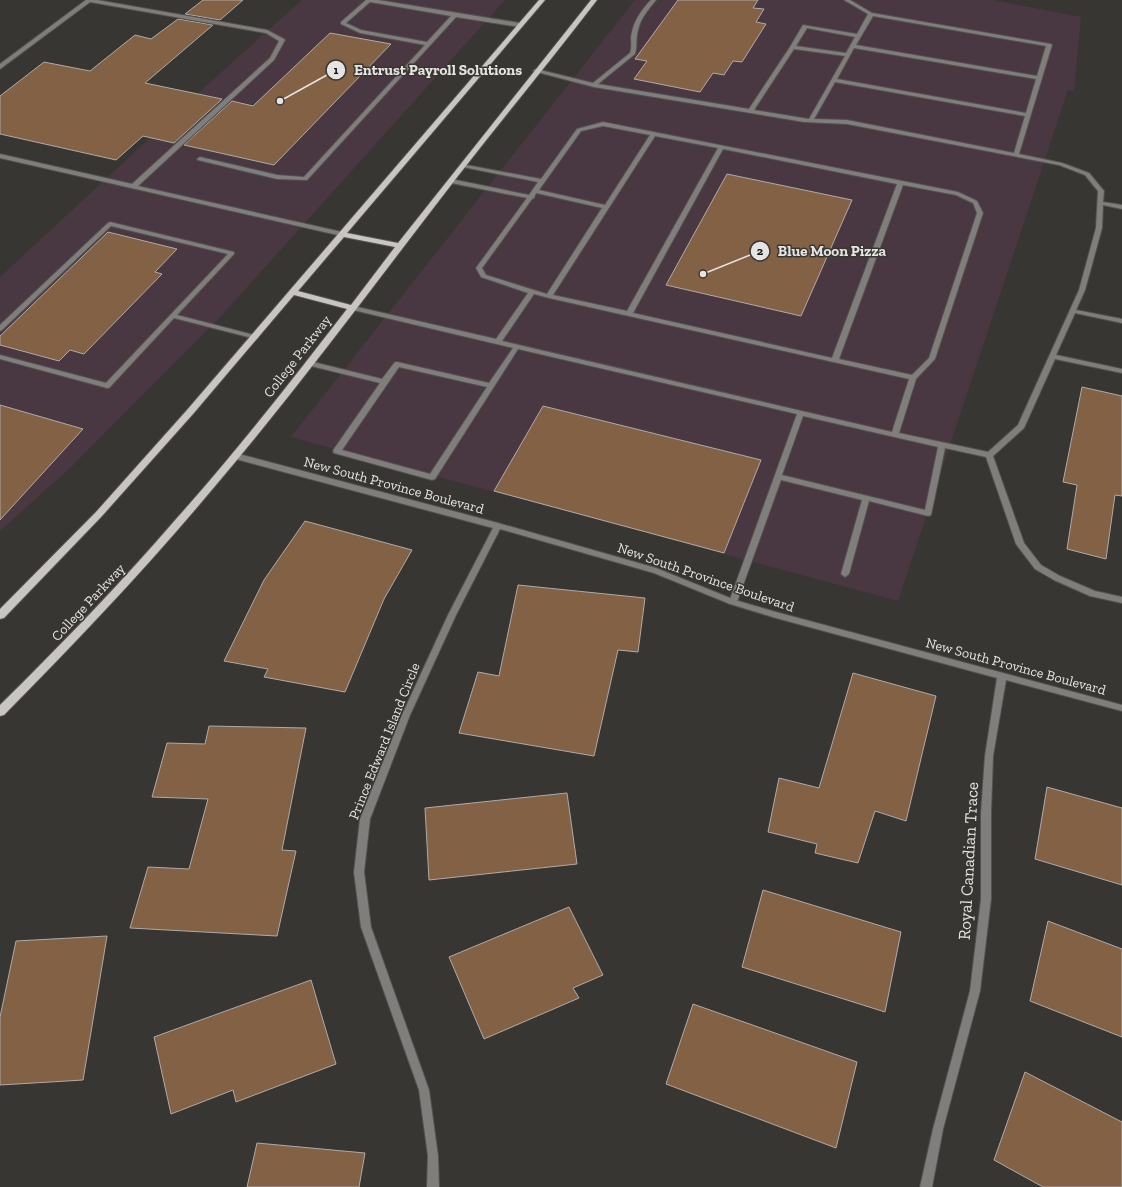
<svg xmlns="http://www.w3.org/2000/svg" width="1122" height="1187" font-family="'Zilla Slab',serif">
  <rect width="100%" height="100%" fill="#383632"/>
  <g fill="#493842">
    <path d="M302 0H505L223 314 70 468 0 531V277L204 88Z"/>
    <path d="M635 0H993L1081 17 1074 91 1068 90 898 601 291 437Z"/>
  </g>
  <g fill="#836145" stroke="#afaba8">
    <path d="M203 0H243L220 20 185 14Z"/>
    <path d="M678 0H758L753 8 764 9 756 22 766 24 742 62 733 61 724 75 713 73 700 92 634 79 647 61 635 59Z"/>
    <path d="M178 19 213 25 145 83 222 99 174 143 143 136 116 160 0 134V96L44 62 90 71 135 35 151 39Z"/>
    <path d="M330 33 391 44 274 165 184 145 232 101 253 106Z"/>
    <path d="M727 174 852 200 801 316 666 285Z"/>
    <path d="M108 232 177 249 155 272 162 274 84 354 70 350 59 361 0 345V336Z"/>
    <path d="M1082 387 1122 396V496L1115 495 1106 559 1067 549 1077 485 1063 482Z"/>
    <path d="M0 405 83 429 0 520Z"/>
    <path d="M543 406 761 460 724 553 494 491Z"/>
    <path d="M305 521 412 550 384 599 345 692 264 677 268 669 224 661 264 580Z"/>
    <path d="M518 585 645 598 638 652 618 650 594 756 459 733 478 672 499 676Z"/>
    <path d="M853 673 936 696 906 821 875 811 858 863 815 853 817 844 768 832 779 778 819 788Z"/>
    <path d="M209 726 306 728 282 850 296 851 277 936 130 928 148 867 189 869 208 799 152 797 167 743 205 744Z"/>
    <path d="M1047 787 1122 808V885L1035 859Z"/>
    <path d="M567 793 577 864 429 880 425 808Z"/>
    <path d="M763 890 901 932 885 1012 742 967Z"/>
    <path d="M569 907 603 975 573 988 579 998 484 1039 449 957Z"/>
    <path d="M1048 921 1122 949V1037L1030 1001Z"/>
    <path d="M107 936 83 1080 0 1085V1017L16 941Z"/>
    <path d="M311 980 336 1064 236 1102 233 1090 171 1114 154 1037Z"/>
    <path d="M693 1004 857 1062 836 1148 666 1084Z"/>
    <path d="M1025 1072 1122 1122V1187H1043L994 1160Z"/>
    <path d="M257 1143 365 1153 359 1187H247Z"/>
  </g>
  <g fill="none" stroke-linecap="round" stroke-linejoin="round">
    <g stroke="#54524e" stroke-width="2">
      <g id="service">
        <path d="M86 0H97L267 30 284 39 285 40 274 60 138 186 342 232 345 234 344 235 342 236 0 158V154L132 184 270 58 279 41 266 33 90 2 0 69V64Z"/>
        <path d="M366 0H378L520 23 523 25 520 27 456 17 307 180 277 179 198 160 197 159 200 157 277 175 304 177 425 45 360 33 341 24V22ZM370 2 451 16 427 42 361 30 346 23Z"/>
        <path d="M651 0H656C647 11 639 20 637 35 636 42 637 48 635 54L598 84 749 109 790 47 803 25 857 34 868 14 844 0H850L872 13 1051 44 1052 45 1019 154 1062 163 1089 173 1104 191 1103 202 1122 205V209L1103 205 1102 228 1085 290 1076 310 1122 319V323L1075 313 1056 355 1122 369V373L1055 359 1024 428 993 456 1024 543 1041 565 1060 576 1095 591 1122 597V603L1090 596 1054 580 1035 569 1016 544 986 457 945 448 931 515 928 516 869 501 849 574 845 577 841 574 862 500 781 480 737 602 736 604H730L729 602 797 414 518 349 435 479 432 480 334 453 333 451 334 449 380 383 307 365V361H309L382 379 395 362H397L489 383 513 348 353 310 350 308 353 306 496 339 528 293 481 277 476 268 527 198 451 183 448 181 451 179 529 195 538 182 463 167 461 166V164L541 179 577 129 603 122 958 192 977 201 983 213 935 359 916 379 899 433 988 452 1018 425 1079 290 1096 228 1098 191 1085 175 1059 165 847 124 804 122 594 87 533 71 536 69 593 83 630 53C632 48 631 43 631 37 633 22 641 10 651 0ZM873 16 1046 46 1037 76 856 45ZM807 28 855 37 846 53 796 46ZM854 48 1036 79 1026 113 837 79ZM794 49 845 56 809 119 754 110ZM835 82 1025 116 1014 153 847 120 814 119ZM603 126 650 135 605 205 539 190 581 131ZM655 136 718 148 627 311 553 295ZM723 149 897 184 832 358 633 313ZM903 185 956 195 973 203 977 213 929 358 912 375 839 359ZM536 193 602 208 547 294 534 290 486 275 482 268 532 199 534 198ZM534 294 549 298 909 379 892 432 502 341ZM399 367 487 387 430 474 342 450ZM803 416 938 447 925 510 782 475Z"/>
        <path d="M110 222 234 252V254L177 315 258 336V338L256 339 174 318 109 388H107L0 359V355L106 383 228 254 111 226 2 330 0 331V325L108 223Z"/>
      </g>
    </g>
    <g stroke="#54524e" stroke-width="2">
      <path id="minor" d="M235 453 498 523 656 568 735 600 776 612 1122 705V711L1006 680 993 756 991 813V899L980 991 943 1129 932 1187H920L933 1129 970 991 981 899V813L985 756 997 678 776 618 730 604 654 573 500 529 456 615 410 715 370 819 364 872 371 927 429 1090 438 1156 439 1187H427L428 1156 419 1090 361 927 354 872 360 819 402 715 448 615 493 528 232 458 231 456Z"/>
    </g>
    <g stroke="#54524e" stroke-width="2">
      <path id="primary" d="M539 0H545L347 233 398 243 591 0H597C552 59 504 117 458 176 376 282 297 390 210 492 145 570 75 643 4 715L0 716V705C61 645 121 583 177 518 237 451 292 380 347 309L294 295 193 414 102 516 4 618 0 619V609L96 512 187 410ZM344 237 395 247 351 305 298 291Z"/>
    </g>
    <use href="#service" fill="#7f7e7c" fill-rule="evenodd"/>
    <use href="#minor" fill="#7f7e7c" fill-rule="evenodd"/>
    <use href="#primary" fill="#c9c5c2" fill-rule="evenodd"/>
  </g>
  <g text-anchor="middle" stroke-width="3" stroke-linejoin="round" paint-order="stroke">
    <g font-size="14" fill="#e6e4e2" stroke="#383632">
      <text transform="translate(297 356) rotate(-52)" y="5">College Parkway</text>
      <text transform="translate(394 485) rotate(15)" y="5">New South Province Boulevard</text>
      <text transform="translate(706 577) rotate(19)" y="5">New South Province Boulevard</text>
      <text transform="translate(88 602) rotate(-47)" y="5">College Parkway</text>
      <text transform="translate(1016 666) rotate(15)" y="5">New South Province Boulevard</text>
      <text transform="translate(384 741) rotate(-68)" y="5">Prince Edward Island Circle</text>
    </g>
    <g font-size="17" fill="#e6e4e2" stroke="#383632">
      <text transform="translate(968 861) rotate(-87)" y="6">Royal Canadian Trace</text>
    </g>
  </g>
  <path fill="none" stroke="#e6e4e2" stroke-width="1.5" d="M280 101L336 70M703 274L760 251"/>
  <g fill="#e6e4e2" stroke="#383632" stroke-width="1.5">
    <circle cx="280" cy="101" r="4"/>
    <circle cx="703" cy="274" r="4"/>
    <circle cx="336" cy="70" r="10"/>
    <circle cx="760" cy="251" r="10"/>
  </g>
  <g font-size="12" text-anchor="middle" font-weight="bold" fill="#111">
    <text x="336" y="74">1</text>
    <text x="760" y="255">2</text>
  </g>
  <g font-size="15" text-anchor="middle" font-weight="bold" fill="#e6e4e2" stroke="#383632" stroke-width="3" stroke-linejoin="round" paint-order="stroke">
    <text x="438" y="75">Entrust Payroll Solutions</text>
    <text x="832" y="256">Blue Moon Pizza</text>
  </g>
</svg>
